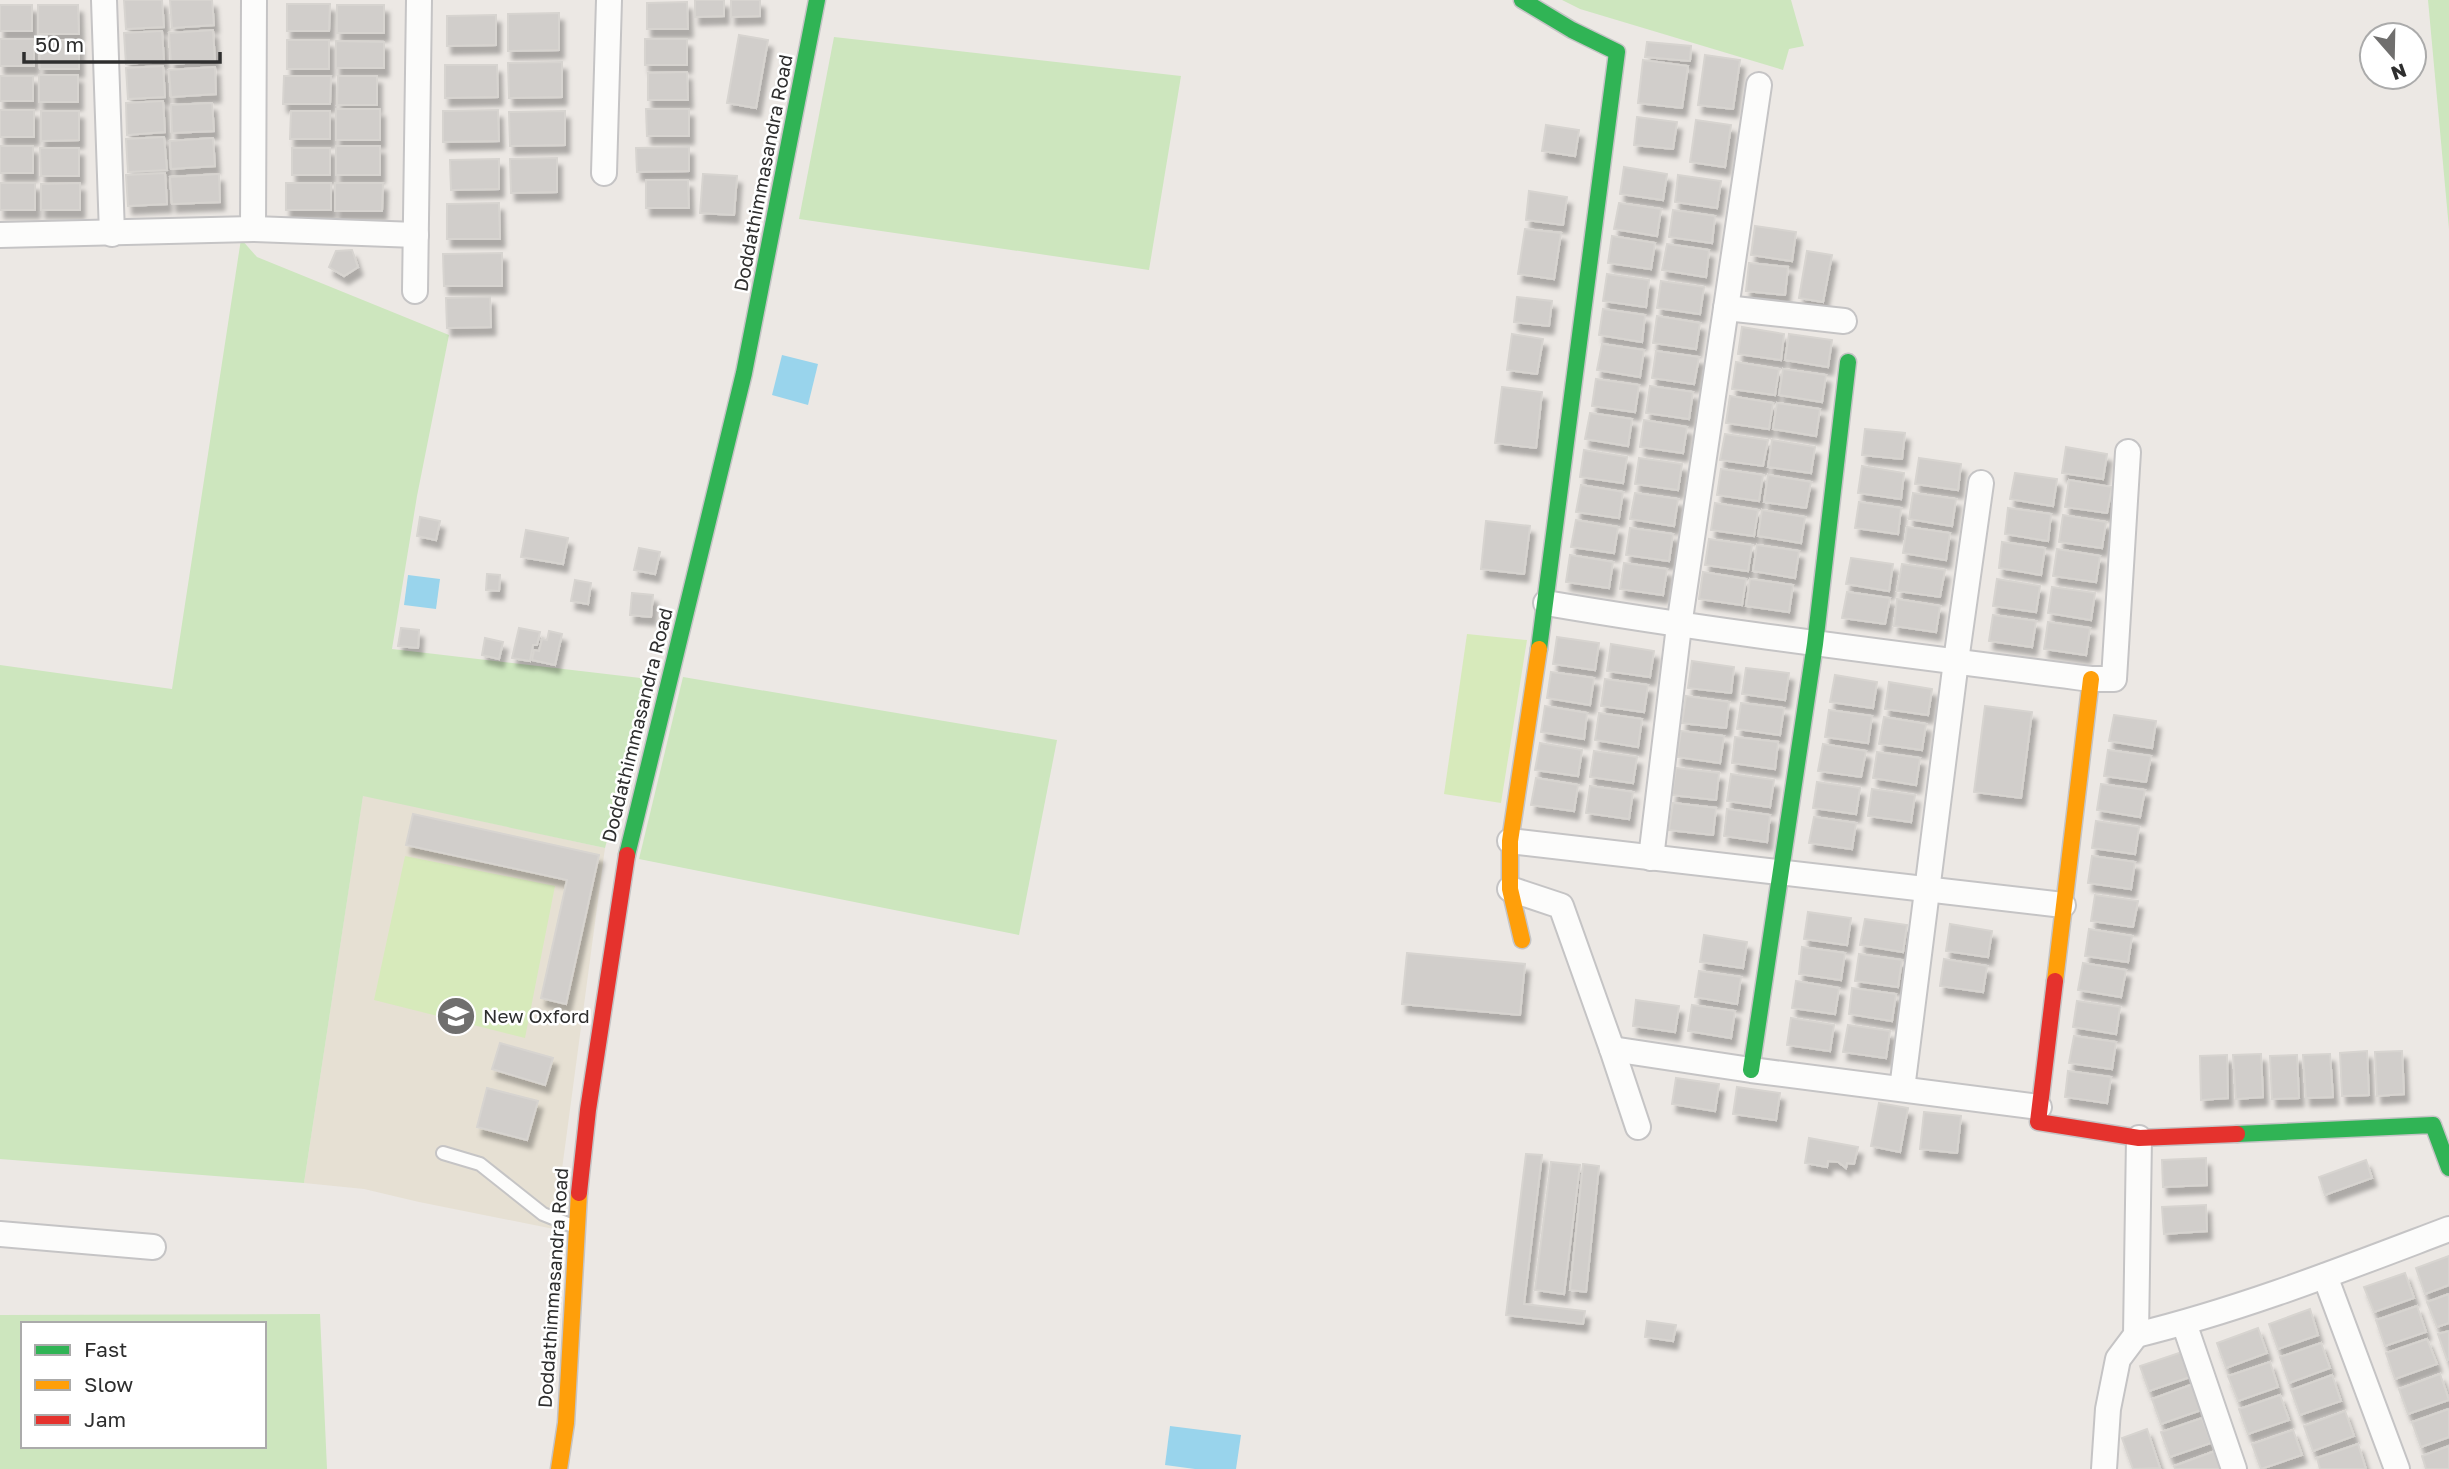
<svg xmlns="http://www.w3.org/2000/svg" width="2449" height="1469" font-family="'Golos Text',sans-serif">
  <defs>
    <filter id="shadow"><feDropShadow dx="4.5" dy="8" stdDeviation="2" flood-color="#0004"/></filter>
  </defs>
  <rect width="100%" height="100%" fill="#ece8e4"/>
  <path fill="#e6e0d3" d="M363 795 605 848 554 1229 419 1202 364 1189 304 1183Z"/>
  <g fill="#cde6be" fill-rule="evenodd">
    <path d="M1562 0H1791L1804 46 1789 49 1783 70 1580 9Z"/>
    <path d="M2428 0H2449V229Z"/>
    <path d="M834 37 1181 76 1149 270 799 219Z"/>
    <path d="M241 239 257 257 449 335 417 496 392 649 649 679 605 848 363 796 304 1183 0 1159V665L172 689Z"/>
    <path d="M683 677 1057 740 1019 935 639 859Z"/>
    <path d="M320 1314 327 1469H0V1315ZM23 1324H264V1446H23Z"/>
  </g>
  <g fill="#d7eabb">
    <path d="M1467 634 1527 640 1501 803 1444 794Z"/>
    <path d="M405 856 555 886 525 1038 374 1000Z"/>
  </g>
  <g fill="#99d4ec">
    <path d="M782 355 818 364 808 405 772 395Z"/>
    <path d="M408 575 440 579 436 609 404 605Z"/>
    <path d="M1170 1426 1241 1435 1236 1469H1195L1165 1465Z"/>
  </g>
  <g fill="#d1cecb" stroke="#d7d4d0" stroke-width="2" filter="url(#shadow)">
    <path d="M124 0H162L164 27 126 29Z"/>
    <path d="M170 0H212L214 25 172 28Z"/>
    <path d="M695 0H724V16L695 17Z"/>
    <path d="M731 0H760V16L731 17Z"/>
    <path d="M687 2 688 29H647V3Z"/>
    <path d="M287 4H330L329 31H287Z"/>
    <rect x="0" y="5" width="32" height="26"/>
    <path d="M38 5H78L79 34H38Z"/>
    <rect x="337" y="5" width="47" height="28"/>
    <path d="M559 13V50L508 51V14Z"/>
    <path d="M496 15V45L447 46V16Z"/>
    <path d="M213 30 215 61 171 64 169 33Z"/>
    <path d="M162 31 164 61 126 64 124 33Z"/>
    <path d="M739 35 768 40 756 108 727 103Z"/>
    <rect x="0" y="39" width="34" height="27"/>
    <rect x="645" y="39" width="42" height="26"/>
    <path d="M39 40H79V69H40Z"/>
    <rect x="287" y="40" width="42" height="29"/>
    <path d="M336 41 384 42V68H336Z"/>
    <path d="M1647 42 1691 46 1690 61 1645 57Z"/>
    <path d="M1705 55 1740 60 1733 109 1698 105Z"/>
    <path d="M1643 60 1688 66 1682 108 1638 103Z"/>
    <path d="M562 62V97L509 98 508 63Z"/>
    <path d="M445 65H497L498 97 445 98Z"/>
    <path d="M163 66 165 97 128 99 126 68Z"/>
    <path d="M215 67 216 94 171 97 169 70Z"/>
    <path d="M687 72 688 100H648V73Z"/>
    <rect x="39" y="75" width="39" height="27"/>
    <rect x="0" y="76" width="33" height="25"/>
    <path d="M284 76H331L330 104H283Z"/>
    <path d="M338 76H377V105H337Z"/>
    <path d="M163 101 165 132 127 135 126 103Z"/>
    <path d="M212 103 214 131 172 133 171 105Z"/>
    <rect x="336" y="109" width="44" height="31"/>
    <path d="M646 109H689V136H647Z"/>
    <rect x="0" y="110" width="34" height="27"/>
    <path d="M498 110 499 141 443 142V111Z"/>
    <path d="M41 111H79V140L41 141Z"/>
    <path d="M291 111H330V139H290Z"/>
    <path d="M565 111V145L510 146 509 112Z"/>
    <path d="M1637 117 1677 122 1673 149 1634 145Z"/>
    <path d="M1696 120 1731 125 1725 167 1690 162Z"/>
    <path d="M1546 125 1579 130 1575 156 1542 151Z"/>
    <path d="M164 137 167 170 128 172 126 139Z"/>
    <path d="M213 138 215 166 171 169 170 141Z"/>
    <rect x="0" y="146" width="33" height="27"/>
    <rect x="336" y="146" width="44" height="29"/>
    <path d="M689 147V171L637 172 636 148Z"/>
    <path d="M40 148H79V176H41Z"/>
    <rect x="292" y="148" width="38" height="27"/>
    <path d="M557 158V192L511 193 510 159Z"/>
    <path d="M499 159V189L451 190 450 160Z"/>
    <path d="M1624 167 1667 174 1663 200 1620 194Z"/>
    <path d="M165 173 167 204 128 206 126 175Z"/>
    <path d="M219 174 220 202 172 204 170 177Z"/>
    <path d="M703 174 737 176 734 215 700 213Z"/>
    <path d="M1678 175 1721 181 1717 208 1675 202Z"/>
    <path d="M646 180H688L689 208H646Z"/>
    <rect x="0" y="183" width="35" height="27"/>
    <path d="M80 183V210H41V184Z"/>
    <rect x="286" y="183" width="45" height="27"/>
    <path d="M335 183H383L382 211H335Z"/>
    <path d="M1529 191 1567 197 1563 225 1526 220Z"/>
    <path d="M499 203 500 239H447V204Z"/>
    <path d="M1619 203 1661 209 1657 236 1614 229Z"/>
    <path d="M1673 210 1715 216 1712 243 1669 237Z"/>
    <path d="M1755 226 1796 232 1792 261 1751 255Z"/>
    <path d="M1525 229 1561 233 1554 279 1518 274Z"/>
    <path d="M1612 236 1655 243 1651 269 1608 263Z"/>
    <path d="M1667 244 1709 250 1706 277 1662 270Z"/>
    <path d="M352 250 358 267 344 276 329 267 336 251Z"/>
    <path d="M1807 251 1832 255 1823 302 1799 298Z"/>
    <path d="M502 253V286H444L443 254Z"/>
    <path d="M1749 263 1788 267 1785 295 1746 291Z"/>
    <path d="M1607 274 1649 280 1646 307 1603 301Z"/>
    <path d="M1661 281 1704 287 1700 314 1657 308Z"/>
    <path d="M490 297 491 327 447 328 446 298Z"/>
    <path d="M1517 297 1552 301 1549 326 1514 322Z"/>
    <path d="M1603 309 1645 315 1642 342 1599 335Z"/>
    <path d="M1657 316 1700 323 1696 349 1653 343Z"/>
    <path d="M1742 327 1784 334 1781 360 1738 354Z"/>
    <path d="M1512 334 1543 339 1537 374 1507 370Z"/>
    <path d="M1789 334 1832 340 1828 367 1785 360Z"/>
    <path d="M1602 344 1644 350 1640 377 1597 370Z"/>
    <path d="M1656 351 1699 357 1694 384 1652 378Z"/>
    <path d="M1736 362 1779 369 1775 395 1732 389Z"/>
    <path d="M1783 369 1826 375 1822 402 1779 395Z"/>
    <path d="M1596 379 1639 385 1635 412 1592 406Z"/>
    <path d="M1650 386 1693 392 1689 419 1646 413Z"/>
    <path d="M1502 387 1542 392 1536 448 1495 443Z"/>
    <path d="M1730 396 1773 403 1769 429 1726 423Z"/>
    <path d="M1777 403 1820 409 1816 436 1773 429Z"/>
    <path d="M1590 413 1632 419 1628 446 1585 439Z"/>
    <path d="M1644 420 1687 427 1683 453 1640 447Z"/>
    <path d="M1865 429 1905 433 1902 459 1862 455Z"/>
    <path d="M1725 434 1768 440 1763 466 1720 460Z"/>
    <path d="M1772 440 1815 447 1811 473 1768 467Z"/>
    <path d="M2066 447 2107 454 2103 479 2062 473Z"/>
    <path d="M1584 450 1627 457 1623 483 1580 477Z"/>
    <path d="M1639 458 1682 464 1678 490 1635 484Z"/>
    <path d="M1919 458 1961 464 1958 490 1915 484Z"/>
    <path d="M1862 466 1904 473 1901 499 1858 493Z"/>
    <path d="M1721 469 1763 475 1759 501 1717 495Z"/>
    <path d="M2015 473 2057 479 2053 506 2010 499Z"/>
    <path d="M1768 475 1811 482 1806 508 1764 502Z"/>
    <path d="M2069 480 2112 487 2107 513 2065 507Z"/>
    <path d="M1581 485 1623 492 1619 518 1576 512Z"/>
    <path d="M1635 493 1678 499 1674 526 1630 519Z"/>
    <path d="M1913 493 1956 499 1952 526 1909 519Z"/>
    <path d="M1859 502 1901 508 1898 534 1855 528Z"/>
    <path d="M1715 503 1758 510 1754 536 1711 530Z"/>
    <path d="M2008 508 2051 514 2048 541 2005 534Z"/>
    <path d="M1762 510 1805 517 1801 543 1758 536Z"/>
    <path d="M2063 515 2106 522 2102 548 2059 542Z"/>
    <path d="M420 517 440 521 436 540 417 536Z"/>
    <path d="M1576 520 1618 527 1614 553 1571 547Z"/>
    <path d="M1486 521 1530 526 1524 574 1481 569Z"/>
    <path d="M1907 527 1950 533 1946 560 1903 553Z"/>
    <path d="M1630 528 1673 534 1669 561 1626 555Z"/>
    <path d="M526 530 568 538 563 564 521 557Z"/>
    <path d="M1709 539 1752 545 1748 571 1705 565Z"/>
    <path d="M2002 542 2045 548 2041 575 1999 568Z"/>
    <path d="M1757 545 1799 551 1795 578 1753 571Z"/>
    <path d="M639 548 660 552 655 574 634 570Z"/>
    <path d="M2057 549 2100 556 2096 582 2053 576Z"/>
    <path d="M1570 555 1613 562 1609 588 1566 582Z"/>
    <path d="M1851 558 1893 564 1889 591 1846 584Z"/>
    <path d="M1624 563 1667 569 1663 595 1620 589Z"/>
    <path d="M1902 564 1945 570 1940 597 1897 591Z"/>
    <path d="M1703 572 1746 579 1742 605 1699 599Z"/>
    <path d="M487 574 500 575 499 591 486 590Z"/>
    <path d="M1750 579 1793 585 1789 612 1746 606Z"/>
    <path d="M1997 579 2040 586 2036 612 1993 606Z"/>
    <path d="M575 580 591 583 588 604 571 601Z"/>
    <path d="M2052 587 2095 593 2091 620 2048 613Z"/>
    <path d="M1847 592 1890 598 1885 624 1842 618Z"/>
    <path d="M632 593 653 595 651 617 630 615Z"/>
    <path d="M1897 599 1940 606 1936 632 1894 626Z"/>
    <path d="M1993 615 2036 621 2032 647 1989 641Z"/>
    <path d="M2048 622 2090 628 2086 655 2044 649Z"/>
    <path d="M401 628 419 630 418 648 398 646Z"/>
    <path d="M519 628 540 632 537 645H533L530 661 512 658Z"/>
    <path d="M549 631 562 634 555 665 532 660 534 650 539 651 542 639 547 640Z"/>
    <path d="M1557 637 1599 643 1595 670 1553 664Z"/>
    <path d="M485 638 503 642 499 659 482 655Z"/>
    <path d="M1611 644 1654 651 1650 677 1607 671Z"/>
    <path d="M1692 661 1734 667 1731 693 1688 688Z"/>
    <path d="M1746 668 1789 673 1785 700 1742 694Z"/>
    <path d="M1551 672 1594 678 1590 705 1547 698Z"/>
    <path d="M1835 675 1877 682 1873 708 1830 702Z"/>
    <path d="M1605 679 1648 685 1644 712 1601 706Z"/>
    <path d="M1889 682 1932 689 1928 715 1885 709Z"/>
    <path d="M1686 696 1729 702 1726 728 1682 723Z"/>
    <path d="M1741 703 1784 708 1780 735 1737 729Z"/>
    <path d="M1545 706 1587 713 1584 739 1541 732Z"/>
    <path d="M1985 706 2032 712 2021 798 1974 792Z"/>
    <path d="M1829 710 1872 716 1868 743 1825 737Z"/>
    <path d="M1599 713 1642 719 1638 747 1595 740Z"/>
    <path d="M2114 715 2156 721 2152 748 2109 741Z"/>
    <path d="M1884 717 1926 724 1922 750 1879 744Z"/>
    <path d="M1681 731 1724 736 1720 763 1677 757Z"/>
    <path d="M1735 737 1778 742 1775 769 1732 763Z"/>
    <path d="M1540 743 1582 750 1578 776 1535 770Z"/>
    <path d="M1823 744 1866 751 1861 777 1818 771Z"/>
    <path d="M2108 750 2151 756 2146 782 2104 776Z"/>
    <path d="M1594 751 1637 757 1633 783 1590 777Z"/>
    <path d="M1877 752 1920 758 1916 785 1873 778Z"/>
    <path d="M1676 768 1719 773 1716 800 1672 795Z"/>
    <path d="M1731 774 1774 780 1770 807 1727 801Z"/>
    <path d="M1536 778 1578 785 1574 811 1531 805Z"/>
    <path d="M1817 782 1860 788 1856 814 1813 808Z"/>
    <path d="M2101 784 2145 790 2140 817 2097 810Z"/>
    <path d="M1590 786 1633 792 1629 819 1586 813Z"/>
    <path d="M1872 789 1915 795 1911 822 1868 816Z"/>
    <path d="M1673 803 1716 808 1713 835 1669 830Z"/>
    <path d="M1727 809 1770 815 1767 842 1724 836Z"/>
    <path d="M413 814 599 855 566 1004 541 998 567 880 406 845Z"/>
    <path d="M1814 817 1856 823 1852 849 1809 843Z"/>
    <path d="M2096 821 2139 827 2135 854 2092 848Z"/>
    <path d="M2092 856 2135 862 2131 889 2088 883Z"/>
    <path d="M2095 895 2138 901 2133 927 2091 921Z"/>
    <path d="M1808 912 1851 918 1847 945 1804 939Z"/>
    <path d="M1865 919 1907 925 1903 952 1860 945Z"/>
    <path d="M1950 924 1992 931 1988 957 1946 951Z"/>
    <path d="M2089 929 2132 936 2128 962 2085 956Z"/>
    <path d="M1704 935 1747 942 1743 968 1700 962Z"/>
    <path d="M1802 947 1845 953 1841 980 1799 974Z"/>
    <path d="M1407 953 1525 964 1520 1015 1402 1004Z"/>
    <path d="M1859 954 1902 960 1898 987 1855 981Z"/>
    <path d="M1944 959 1987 966 1983 992 1940 986Z"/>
    <path d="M2083 963 2126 970 2121 997 2078 990Z"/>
    <path d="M1699 971 1741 977 1737 1004 1695 997Z"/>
    <path d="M1796 981 1839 988 1835 1014 1792 1008Z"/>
    <path d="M1852 988 1896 994 1892 1021 1849 1014Z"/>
    <path d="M1636 1000 1679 1006 1675 1032 1633 1026Z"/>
    <path d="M2077 1001 2120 1007 2116 1034 2073 1027Z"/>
    <path d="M1692 1005 1735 1011 1731 1038 1688 1031Z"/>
    <path d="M1791 1018 1834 1025 1830 1051 1787 1045Z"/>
    <path d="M1848 1025 1890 1031 1886 1058 1843 1052Z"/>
    <path d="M2074 1036 2116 1042 2112 1069 2069 1063Z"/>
    <path d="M500 1043 553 1058 545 1085 492 1069Z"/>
    <path d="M2367 1051 2369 1095 2342 1096 2340 1053Z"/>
    <path d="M2402 1051 2404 1094 2377 1096 2375 1052Z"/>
    <path d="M2261 1054 2263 1097 2236 1099 2233 1055Z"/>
    <path d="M2330 1054 2333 1097 2306 1098 2303 1055Z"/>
    <path d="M2227 1055 2228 1098 2201 1100 2200 1056Z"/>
    <path d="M2297 1055 2299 1098 2272 1099 2270 1056Z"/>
    <path d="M2068 1071 2111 1077 2107 1103 2065 1097Z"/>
    <path d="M1676 1078 1719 1084 1715 1111 1672 1104Z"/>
    <path d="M1737 1087 1780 1093 1776 1120 1733 1114Z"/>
    <path d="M487 1088 538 1101 527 1140 477 1127Z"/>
    <path d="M1879 1103 1908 1108 1900 1152 1871 1146Z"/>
    <path d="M1924 1112 1961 1116 1957 1153 1920 1149Z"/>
    <path d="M1809 1138 1858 1147 1854 1164 1847 1163 1846 1168 1838 1162 1828 1161 1827 1167 1805 1163Z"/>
    <path d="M1526 1154 1542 1155 1524 1304 1585 1311 1583 1324 1506 1315Z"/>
    <path d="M2206 1158 2207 1185 2163 1187 2162 1160Z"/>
    <path d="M2366 1160 2372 1178 2325 1195 2319 1177Z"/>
    <path d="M1551 1162 1580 1165 1564 1294 1535 1290Z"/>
    <path d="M1583 1164 1599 1166 1586 1292 1570 1290Z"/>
    <path d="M2206 1205 2207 1231 2164 1234 2162 1207Z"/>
    <path d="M2449 1256V1285L2425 1294 2416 1268Z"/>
    <path d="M2405 1273 2414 1298 2374 1312 2364 1287Z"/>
    <path d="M2449 1294V1323L2437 1327 2427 1302Z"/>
    <path d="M2417 1306 2426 1332 2385 1346 2376 1320Z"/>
    <path d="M2310 1309 2318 1335 2278 1349 2269 1324Z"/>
    <path d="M1647 1321 1676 1325 1673 1341 1645 1337Z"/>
    <path d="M2258 1328 2267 1353 2226 1368 2217 1343Z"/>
    <path d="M2449 1331V1359L2447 1360 2438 1334Z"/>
    <path d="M2427 1339 2437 1364 2395 1379 2386 1353Z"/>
    <path d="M2321 1343 2330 1368 2289 1383 2280 1357Z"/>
    <path d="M2182 1352 2190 1377 2149 1391 2140 1366Z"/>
    <path d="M2270 1362 2278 1387 2238 1401 2228 1376Z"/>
    <path d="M2440 1374 2449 1400 2408 1414 2399 1389Z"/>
    <path d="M2332 1375 2341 1401 2300 1415 2291 1390Z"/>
    <path d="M2193 1384 2201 1410 2161 1424 2152 1399Z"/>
    <path d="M2280 1395 2289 1420 2248 1434 2239 1409Z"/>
    <path d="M2449 1409V1437L2421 1447 2412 1422Z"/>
    <path d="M2345 1411 2354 1436 2313 1451 2304 1426Z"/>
    <path d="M2202 1418 2211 1443 2170 1457 2161 1432Z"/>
    <path d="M2147 1429 2160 1468 2133 1469 2122 1438Z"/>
    <path d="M2293 1430 2302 1455 2261 1469 2252 1444Z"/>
    <path d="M2358 1444 2366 1469H2320L2317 1458Z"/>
    <path d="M2449 1446V1469H2426L2422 1456Z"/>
    <path d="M2215 1451 2221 1469H2175L2174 1466Z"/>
  </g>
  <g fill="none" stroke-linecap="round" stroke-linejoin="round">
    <g stroke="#c5c4c5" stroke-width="16">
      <path id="lane" d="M443 1153 480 1164 543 1214 573 1226"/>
    </g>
    <g stroke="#c5c4c5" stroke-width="28">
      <g id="street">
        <path d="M104 0 112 234"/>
        <path d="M604 173 609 0"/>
        <path d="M253 229 254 0"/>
        <path d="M0 235 253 229 416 235"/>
        <path d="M415 291 419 0"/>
        <path d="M1726 308 1844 321"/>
        <path d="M1546 603C1727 634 1909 655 2091 679H2114L2128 452"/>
        <path d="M1510 841 2063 905"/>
        <path d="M1651 858 1679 626 1759 85"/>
        <path d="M1510 889 1561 906 1612 1049 1638 1127"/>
        <path d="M1612 1049 1751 1070 2039 1107"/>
        <path d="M1902 1089 1956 661 1981 483"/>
        <path d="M0 1234 153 1247"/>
        <path d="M2325 1276 2397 1469"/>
        <path d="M2184 1323 2234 1469"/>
        <path d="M2136 1335C2243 1309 2346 1268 2449 1229"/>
        <path d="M2104 1469 2108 1409 2118 1359 2136 1335 2139 1138"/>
      </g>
    </g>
    <g stroke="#c5c4c5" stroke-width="19">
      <g id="fast">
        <path d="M1522 0 1572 30 1617 52 1539 649"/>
        <path d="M627 855 744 373 817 0"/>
        <path d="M1751 1070 1815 644 1848 362"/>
        <path d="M2237 1134 2433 1125 2449 1168"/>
      </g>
    </g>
    <g stroke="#c5c4c5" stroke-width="19">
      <g id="slow">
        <path d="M1522 940 1510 889V841L1539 649"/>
        <path d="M2055 981 2091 679"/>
        <path d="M559 1469 566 1423 579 1193"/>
      </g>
    </g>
    <g stroke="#c5c4c5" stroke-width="19">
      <g id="jam">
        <path d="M2055 981 2038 1122 2139 1138 2237 1134"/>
        <path d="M579 1193 588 1110 627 855"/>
      </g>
    </g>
    <use href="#lane" stroke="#fcfcfb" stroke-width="12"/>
    <use href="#street" stroke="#fcfcfb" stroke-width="24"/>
    <use href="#fast" stroke="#30b455" stroke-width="16"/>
    <use href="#slow" stroke="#ff9f0a" stroke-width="16"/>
    <use href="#jam" stroke="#e5322d" stroke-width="16"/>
  </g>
  <defs>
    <g id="school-disc" transform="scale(2.0125)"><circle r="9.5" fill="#706f6e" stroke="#fff"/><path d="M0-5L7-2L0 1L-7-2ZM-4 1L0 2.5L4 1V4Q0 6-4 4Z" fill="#fff"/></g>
  </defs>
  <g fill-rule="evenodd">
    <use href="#school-disc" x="456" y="1016"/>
  </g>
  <g text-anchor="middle" stroke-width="5" stroke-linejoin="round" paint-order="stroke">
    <g font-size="19" fill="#2e2e2e" stroke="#fff">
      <text transform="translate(763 173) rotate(-79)" y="7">Doddathimmasandra Road</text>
      <text transform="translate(637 725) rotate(-76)" y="7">Doddathimmasandra Road</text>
      <text transform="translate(553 1288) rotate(-86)" y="7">Doddathimmasandra Road</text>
    </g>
    <g font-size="19" fill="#2e2e2e" stroke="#fff" text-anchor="start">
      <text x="483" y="1023">New Oxford</text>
    </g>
  </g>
  <rect x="21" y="1322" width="245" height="126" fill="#ffffff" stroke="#ababab" stroke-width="2"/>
  <rect x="35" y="1345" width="35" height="10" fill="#30b455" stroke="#ababab" stroke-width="2"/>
  <text x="84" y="1357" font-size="21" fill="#2e2e2e">Fast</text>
  <rect x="35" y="1380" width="35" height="10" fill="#ff9f0a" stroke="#ababab" stroke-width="2"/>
  <text x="84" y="1392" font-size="21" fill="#2e2e2e">Slow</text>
  <rect x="35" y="1415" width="35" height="10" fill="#e5322d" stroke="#ababab" stroke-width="2"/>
  <text x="84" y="1427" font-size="21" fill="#2e2e2e">Jam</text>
  <g transform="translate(2393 56) rotate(160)"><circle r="33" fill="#ffffff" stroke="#ababab" stroke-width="2"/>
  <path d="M0-5L12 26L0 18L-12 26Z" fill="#706f6e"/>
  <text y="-10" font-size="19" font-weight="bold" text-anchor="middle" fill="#2e2e2e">N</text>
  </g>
  <path d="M24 52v10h196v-10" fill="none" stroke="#2e2e2e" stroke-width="3.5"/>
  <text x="35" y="52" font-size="21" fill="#2e2e2e" stroke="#ffffff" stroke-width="5" paint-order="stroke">50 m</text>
</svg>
